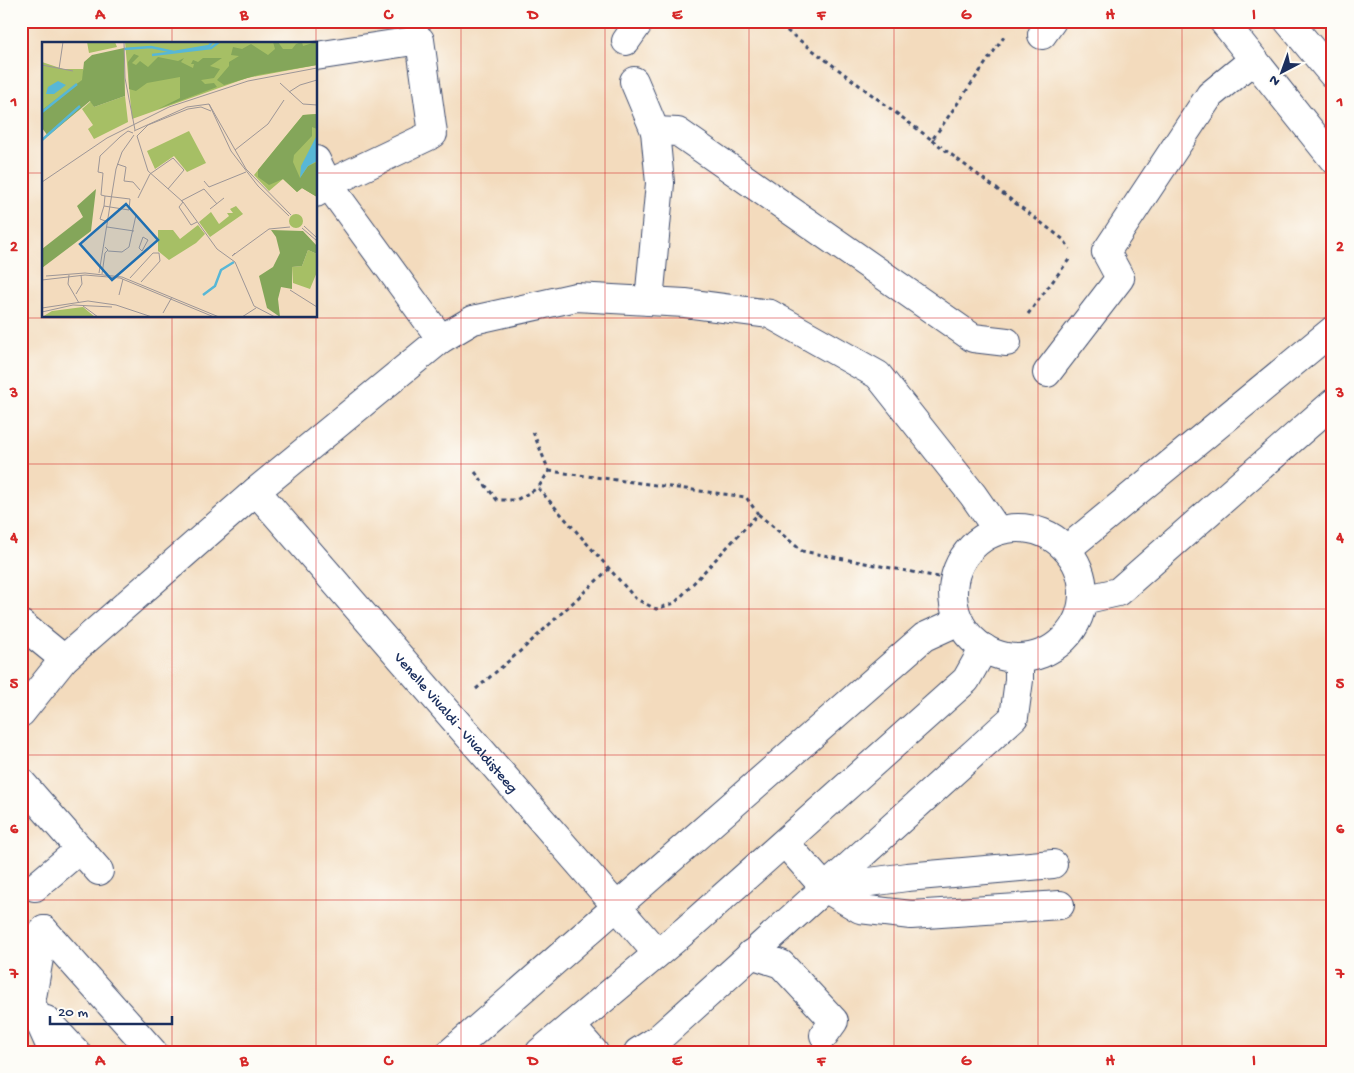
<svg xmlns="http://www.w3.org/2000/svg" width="1354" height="1073" font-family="'Gochi Hand',sans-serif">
  <rect width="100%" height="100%" fill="#fdfcf7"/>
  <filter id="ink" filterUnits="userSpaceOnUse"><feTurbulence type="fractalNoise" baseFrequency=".02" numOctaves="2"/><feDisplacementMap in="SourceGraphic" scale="10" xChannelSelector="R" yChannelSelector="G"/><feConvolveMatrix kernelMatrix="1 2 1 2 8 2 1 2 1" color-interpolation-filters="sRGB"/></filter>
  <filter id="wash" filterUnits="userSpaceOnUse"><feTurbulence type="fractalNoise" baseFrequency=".0096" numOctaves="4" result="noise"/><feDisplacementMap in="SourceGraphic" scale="20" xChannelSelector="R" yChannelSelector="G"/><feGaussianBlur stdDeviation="1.12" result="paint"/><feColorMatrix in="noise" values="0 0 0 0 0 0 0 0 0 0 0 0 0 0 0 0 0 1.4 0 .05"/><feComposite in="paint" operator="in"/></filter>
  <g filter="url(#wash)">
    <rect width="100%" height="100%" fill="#f3dbbd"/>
  </g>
  <g filter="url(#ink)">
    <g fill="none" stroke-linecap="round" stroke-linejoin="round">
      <g stroke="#3b496c" stroke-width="30">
        <g id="minor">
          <path d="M1223 21 1333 159"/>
          <path d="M1288 21 1333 75"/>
          <path d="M1042 35 1052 21"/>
          <path d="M626 41 640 21"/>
          <path d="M316 56 420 40 433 134 328 184 316 193"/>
          <path d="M634 81 655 131 660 183 649 301"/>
          <path d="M655 131 678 132 973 338 1007 342"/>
          <path d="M316 160 328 184 441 339"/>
          <path d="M1047 373 1120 278 1106 252 1210 95 1253 60"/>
          <path id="s1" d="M256 491 657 953"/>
          <circle cx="1018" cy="593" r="65"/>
          <path d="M1067 549 1333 330"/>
          <path d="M1083 600 1118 592 1333 403"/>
          <path d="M21 624 64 659"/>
          <path d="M21 713 64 659 256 491 441 339 473 320 576 297 685 303 770 314 878 375 973 495 998 531"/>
          <path d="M21 782 99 871"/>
          <path d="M785 843 825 888 860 909 911 915 1060 905"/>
          <path d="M35 887 80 849"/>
          <path d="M825 888 907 877 1053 864"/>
          <path d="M44 930 31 1003 53 1052"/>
          <path d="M21 950 44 930 153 1052"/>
          <path d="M751 954 781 964 834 1021 824 1035"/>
          <path d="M46 1020 76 1052"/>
          <path d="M571 1026 594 1052"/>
          <path d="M451 1052 924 637 959 621"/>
          <path d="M540 1052 687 929 966 680 984 648"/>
          <path d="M638 1052 657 1040 1014 717 1019 680V658"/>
        </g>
      </g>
      <g stroke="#3b496c" stroke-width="3" stroke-dasharray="4 4" stroke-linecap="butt">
        <path d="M774 21 932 140 1006 34"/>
        <path d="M932 140 1064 240 1070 249"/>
        <path d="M1028 314 1071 257"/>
        <path d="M533 432 549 471 538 488"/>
        <path d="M549 471 746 497 758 514"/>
        <path d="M475 472 497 500H516L538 488 636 599 656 609 675 603 758 514 802 551 954 580"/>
        <path d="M476 689 525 647 609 569"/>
      </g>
      <use href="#minor" stroke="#fff" stroke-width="28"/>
    </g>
  </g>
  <path fill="none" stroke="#d62828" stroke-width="1" stroke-opacity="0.55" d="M172 21V44M316 21V44M461 21V1052M605 21V1052M749 21V1052M894 21V1052M1038 21V1052M1182 21V1052M21 173H44M316 173H1333M172 316V1052M316 316V1052M21 318H1333M21 464H1333M21 609H1333M21 755H1333M21 900H1333"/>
  <g text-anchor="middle" stroke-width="4" stroke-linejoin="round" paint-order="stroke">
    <g font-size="15" fill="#1b2f5e" stroke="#fdfcf7">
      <text dy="5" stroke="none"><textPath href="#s1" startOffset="306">Venelle Vivaldi - Vivaldisteeg</textPath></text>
    </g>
  </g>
  <g transform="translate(42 42)">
    <rect width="275" height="275" fill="#f3dbbd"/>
    <path d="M45 0H73L75 5 47 11ZM83 0H274L275 23 205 36 90 77ZM0 20 21 27H41V38L0 70ZM83 54 86 80 52 97 46 87 51 83 40 67 49 59 52 65ZM275 72V155L260 146 255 150 241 137 227 149 212 133 261 73ZM147 89 164 121 145 130 132 114 113 127 105 109ZM194 164 201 172 168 195 157 180 169 170 177 182 187 174 185 171H191L188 167ZM247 179a7 7 0 1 1 14 0a7 7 0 1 1-14 0ZM156 183 163 192 154 201 127 218 116 209V188H131L138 197ZM266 208 275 212V230L268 247 251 241 250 225 260 224ZM41 265 53 275H0L10 269Z" fill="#a6bf65"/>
    <path d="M231 0H236L241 7H250L254 2 260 0 261 4 274 0 275 23 216 33 182 43 175 38 187 24V20L197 14 189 13 191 5 200 7 209 2 226 13 233 7ZM82 6 83 54 52 65 48 59 6 94 0 86V68L40 38 42 20 50 13ZM92 12 97 14 90 21 94 23 98 19 106 25 116 15 136 19 142 16 139 20 151 26 152 22H149L151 18 156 20 161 16H180L168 24 178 27 172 36 159 38 163 42 172 41 175 45 116 67 138 56V35L105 41 94 49 87 47 86 20ZM275 72V87L270 85V94L252 113 251 120 258 136 266 124 275 120V155L260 146 255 150 241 137 227 143 216 135V128L261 73ZM54 147 49 189 0 226V207L41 175 35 164ZM229 188 261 189 275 204V212L266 208 260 224 250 225V247L239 245 236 257 238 275 225 266 217 234 231 225 238 211 234 195Z" fill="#84a65a"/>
    <path d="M16 39 24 43 12 52H4L6 45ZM275 93V119L266 124 258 136 259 124Z" fill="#58b7d6"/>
    <path fill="none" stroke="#58b7d6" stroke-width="2.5" d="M82 7 109 5 132 10 167 4 170 0M110 13 169 6 177 0M0 70 35 42M0 98 38 64M161 253 173 244 179 228 192 220"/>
    <path fill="none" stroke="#9d9697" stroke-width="1" d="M82 0 83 36 93 88M0 23 31 29M17 27 21 0M238 41 261 62 275 63M247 50 258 43 275 38M167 62 204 127 249 173M167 62 189 109 216 144 247 174M92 89 145 65 167 62M95 94 106 129 141 160 175 207 193 220 212 264 233 275M95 94 106 83 146 67 159 65 169 69M193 108 226 82 242 58M75 122 84 125 82 139 91 140 98 148M162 139 167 145 204 130M0 140 65 96 127 65 206 39 275 26M63 154 59 153 61 131 56 130 58 114 78 95 86 89 91 91M63 154 88 157 87 168 62 164ZM96 156 108 132 131 116 142 128 126 147M139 159 162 147 175 162M141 160 137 165 149 183 155 180M62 164 58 177 66 180M168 167 182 156M262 184 275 196M65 185 92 189M260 186 275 199M101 195 106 198 100 209 97 206ZM66 209 80 210 87 205 94 173M193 211 190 214 227 187 248 185M57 231 74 127 80 110 92 93M60 232 63 211 66 208 63 205M27 233 26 242 37 261M4 234 43 231 80 235 177 275M88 236 111 211H117L118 219 99 240M0 238 43 233 78 236 172 275M248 248 275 265M34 252 40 242 39 233M77 253 81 237M41 264 56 275M0 266 46 259 74 263 110 275M0 270 31 263 70 265M121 271 130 255M200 275 214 266"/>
    <path fill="#1f6fb2" fill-opacity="0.15" stroke="#1f6fb2" stroke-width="2.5" d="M84 162 116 198 70 238 38 202Z"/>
    <rect width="275" height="275" fill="none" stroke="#1b2f5e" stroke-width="2.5"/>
  </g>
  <rect width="1354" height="1073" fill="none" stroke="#fdfcf7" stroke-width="55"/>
  <g transform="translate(1282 72) rotate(221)" stroke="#fdfcf7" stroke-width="4" paint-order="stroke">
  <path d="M0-4L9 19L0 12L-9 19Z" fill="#1b2f5e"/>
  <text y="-8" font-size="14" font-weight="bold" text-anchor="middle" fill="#1b2f5e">N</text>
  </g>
  <path d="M50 1016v8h122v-8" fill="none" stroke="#1b2f5e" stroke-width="2.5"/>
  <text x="58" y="1016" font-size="15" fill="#1b2f5e" stroke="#fdfcf7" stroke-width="4" paint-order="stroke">20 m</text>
  <rect x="28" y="28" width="1298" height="1018" fill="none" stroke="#d62828" stroke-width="2"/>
  <g font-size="16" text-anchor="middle" font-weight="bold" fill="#d62828">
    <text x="100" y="19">A</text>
    <text x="244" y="19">B</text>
    <text x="388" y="19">C</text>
    <text x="533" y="19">D</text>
    <text x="677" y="19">E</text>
    <text x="821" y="19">F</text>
    <text x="966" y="19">G</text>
    <text x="1110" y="19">H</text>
    <text x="1254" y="19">I</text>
    <text x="14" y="106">1</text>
    <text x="1340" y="106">1</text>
    <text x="14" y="251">2</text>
    <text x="1340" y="251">2</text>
    <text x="14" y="397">3</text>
    <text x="1340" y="397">3</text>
    <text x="14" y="542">4</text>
    <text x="1340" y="542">4</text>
    <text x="14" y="688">5</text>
    <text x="1340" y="688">5</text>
    <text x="14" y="833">6</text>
    <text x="1340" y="833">6</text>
    <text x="14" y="978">7</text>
    <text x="1340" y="978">7</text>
    <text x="100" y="1065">A</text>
    <text x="244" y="1065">B</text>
    <text x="388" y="1065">C</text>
    <text x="533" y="1065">D</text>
    <text x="677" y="1065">E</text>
    <text x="821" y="1065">F</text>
    <text x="966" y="1065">G</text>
    <text x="1110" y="1065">H</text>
    <text x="1254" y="1065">I</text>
  </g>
</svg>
